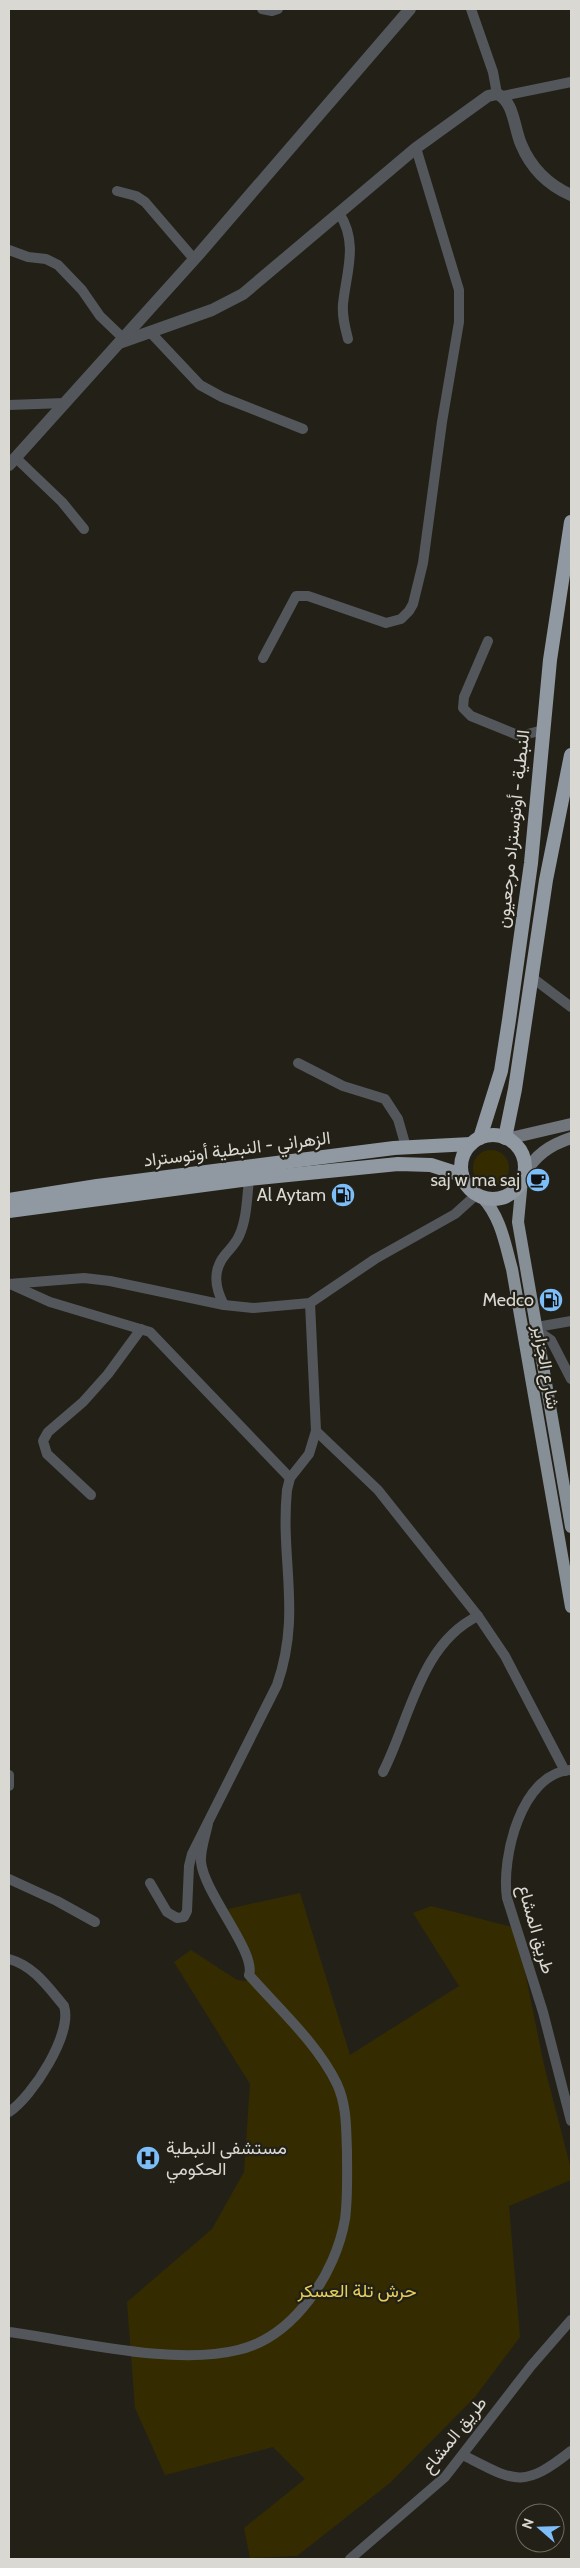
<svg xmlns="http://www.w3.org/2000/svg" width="580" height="2568" font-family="Cabin,Vazirmatn,sans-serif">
  <rect width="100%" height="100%" fill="#232117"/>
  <g fill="#342c00">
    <circle cx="491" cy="1168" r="18"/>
    <path d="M300 1893 350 2055 459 1986 413 1913 431 1906 516 1928 544 2065 571 2169V2180L509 2206 520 2337 475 2397 391 2482 297 2556 250 2558 244 2528 305 2479 273 2447 165 2475 135 2408 127 2302 212 2229 244 2172 250 2084 174 1962 191 1950 237 1980 246 1981 251 1974 228 1909Z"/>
  </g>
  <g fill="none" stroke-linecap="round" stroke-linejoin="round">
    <g stroke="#53575b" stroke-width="10">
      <path d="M262 9 272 11 278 9"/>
      <path d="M471 9 493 72 497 94"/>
      <path d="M503 96 571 82"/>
      <path d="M117 191 136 196 145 202 194 259"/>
      <path d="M339 213C359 243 346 273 343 304 342 317 345 327 348 339"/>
      <path d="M9 250 28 257 46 259 58 265 82 290 100 316 123 338"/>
      <path d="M151 333 200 385 222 397 303 429"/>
      <path d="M9 405 65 403"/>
      <path d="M16 458 62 502 84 529"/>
      <path d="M488 641 464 697 463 708 471 716 520 736 543 730"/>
      <path d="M263 658 296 596H308L386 623 401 619 409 611 413 604 423 563 442 422 459 322V290L416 148"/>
      <path d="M530 976 571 1007"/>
      <path d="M298 1063 343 1086 385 1099 398 1119 406 1147"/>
      <path d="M9 1284 84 1278 110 1281 224 1305 253 1308 310 1303 375 1259 455 1214 476 1195"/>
      <path d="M10 1284 50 1302 150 1332 290 1478"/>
      <path d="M224 1305C215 1288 212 1271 225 1255 230 1249 236 1243 239 1236 247 1219 247 1197 249 1179"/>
      <path d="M537 1327 571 1321"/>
      <path d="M538 1331 551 1340 571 1379"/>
      <path d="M316 1431 378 1490 478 1616 505 1656 565 1771"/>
      <path d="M91 1495 47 1454 43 1441 48 1432 83 1402 108 1374 141 1329"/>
      <path d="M570 1770C521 1774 501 1858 507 1898L543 2012 571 2121"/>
      <path d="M383 1772C410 1719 420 1644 478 1616"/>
      <path d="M9 1775V1786"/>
      <path d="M9 1879 57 1901 95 1922"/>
      <path d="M150 1883 167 1912 177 1918 184 1917 187 1911 189 1866 192 1854 277 1685C302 1613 280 1561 287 1490L290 1478 309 1454 316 1431 310 1303"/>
      <path d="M9 1959C34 1966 48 1987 64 2006 73 2034 32 2097 9 2112"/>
      <path d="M9 2332C75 2341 174 2366 238 2350 294 2337 336 2273 345 2219 348 2197 347 2173 347 2151 346 2128 347 2106 337 2084 317 2043 279 2009 249 1975 257 1953 204 1893 201 1862 200 1850 206 1834 208 1823"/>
      <path d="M463 2455C514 2481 522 2490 571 2451"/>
      <path d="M350 2559 445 2477 531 2366 571 2320"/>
    </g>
    <g stroke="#53575b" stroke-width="12">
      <path d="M119 343 212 310 243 294 416 148 488 96 497 94C514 101 514 128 521 144 531 168 548 185 571 195"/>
      <path d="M9 465 199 254 410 9"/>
    </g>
    <g stroke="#70767c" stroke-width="12">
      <path d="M507 1139 571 1124"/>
      <path d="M524 1175C535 1155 550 1145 571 1138"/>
    </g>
    <g stroke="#868e96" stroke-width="12">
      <path d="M522 1180 518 1222 571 1527"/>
      <path d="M482 1197C501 1217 505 1244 512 1269L571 1607"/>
    </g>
    <g stroke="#9098a2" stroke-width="14">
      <circle cx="493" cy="1167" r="32"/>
      <path d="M480 1138 501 1071 509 1020 531 863 550 660 571 522"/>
      <path d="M505 1138 515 1089 546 880 571 755"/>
      <path d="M9 1200 97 1186 394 1148 471 1144"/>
      <path d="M9 1211 249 1179 398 1164 431 1165 462 1175"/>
    </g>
  </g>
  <defs>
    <g id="cafe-disc" transform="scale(1.25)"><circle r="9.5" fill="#7dbef9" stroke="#232117"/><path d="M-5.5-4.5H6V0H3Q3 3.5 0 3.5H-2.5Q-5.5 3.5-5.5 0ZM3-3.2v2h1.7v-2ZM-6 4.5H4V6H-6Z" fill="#111"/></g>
    <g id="fuel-disc" transform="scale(1.25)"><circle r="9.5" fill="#7dbef9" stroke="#232117"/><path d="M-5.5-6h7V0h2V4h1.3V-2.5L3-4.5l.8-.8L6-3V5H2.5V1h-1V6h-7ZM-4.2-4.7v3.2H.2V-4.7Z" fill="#111"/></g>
    <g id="hospital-disc" transform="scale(1.25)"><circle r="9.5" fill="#7dbef9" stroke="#232117"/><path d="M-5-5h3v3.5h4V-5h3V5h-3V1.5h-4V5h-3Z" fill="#111"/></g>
  </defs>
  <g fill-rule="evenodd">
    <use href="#cafe-disc" x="538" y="1180"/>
    <use href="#fuel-disc" x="343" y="1195"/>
    <use href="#fuel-disc" x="551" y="1300"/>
    <use href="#hospital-disc" x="148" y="2158"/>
  </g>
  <g text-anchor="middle" stroke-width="4.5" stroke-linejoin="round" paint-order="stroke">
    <g font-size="18" fill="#d9d8d2" stroke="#232117">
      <text transform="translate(513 829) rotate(-84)" y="6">النبطية - أوتوستراد مرجعيون</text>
      <text transform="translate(237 1149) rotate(-7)" y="6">الزهراني - النبطية أوتوستراد</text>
      <text transform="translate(546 1367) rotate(80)" y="6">شارع الجزاير</text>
      <text transform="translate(536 1929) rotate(74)" y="6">طريق المشاع</text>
      <text transform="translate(454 2435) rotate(-51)" y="6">طريق المشاع</text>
    </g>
    <g font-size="18" fill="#d9d8d2" stroke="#232117" text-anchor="end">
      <text x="520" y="1186">saj w ma saj</text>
      <text x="326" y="1201">Al Aytam</text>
      <text x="534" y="1306">Medco</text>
      <text x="166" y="2154" text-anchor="start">مستشفى النبطية<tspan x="166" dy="21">الحكومي</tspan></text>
    </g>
    <g font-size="18" fill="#e6d059" stroke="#232117">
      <text x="357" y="2297">حرش تلة العسكر</text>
    </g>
  </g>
  <rect width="580" height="2568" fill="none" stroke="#d9d8d2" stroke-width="20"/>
  <g transform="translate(540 2528) rotate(290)"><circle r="24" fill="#232117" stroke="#6c6a62"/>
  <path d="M0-4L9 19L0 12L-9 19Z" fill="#7dbef9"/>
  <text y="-8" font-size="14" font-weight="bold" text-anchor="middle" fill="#d9d8d2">N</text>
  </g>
</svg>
